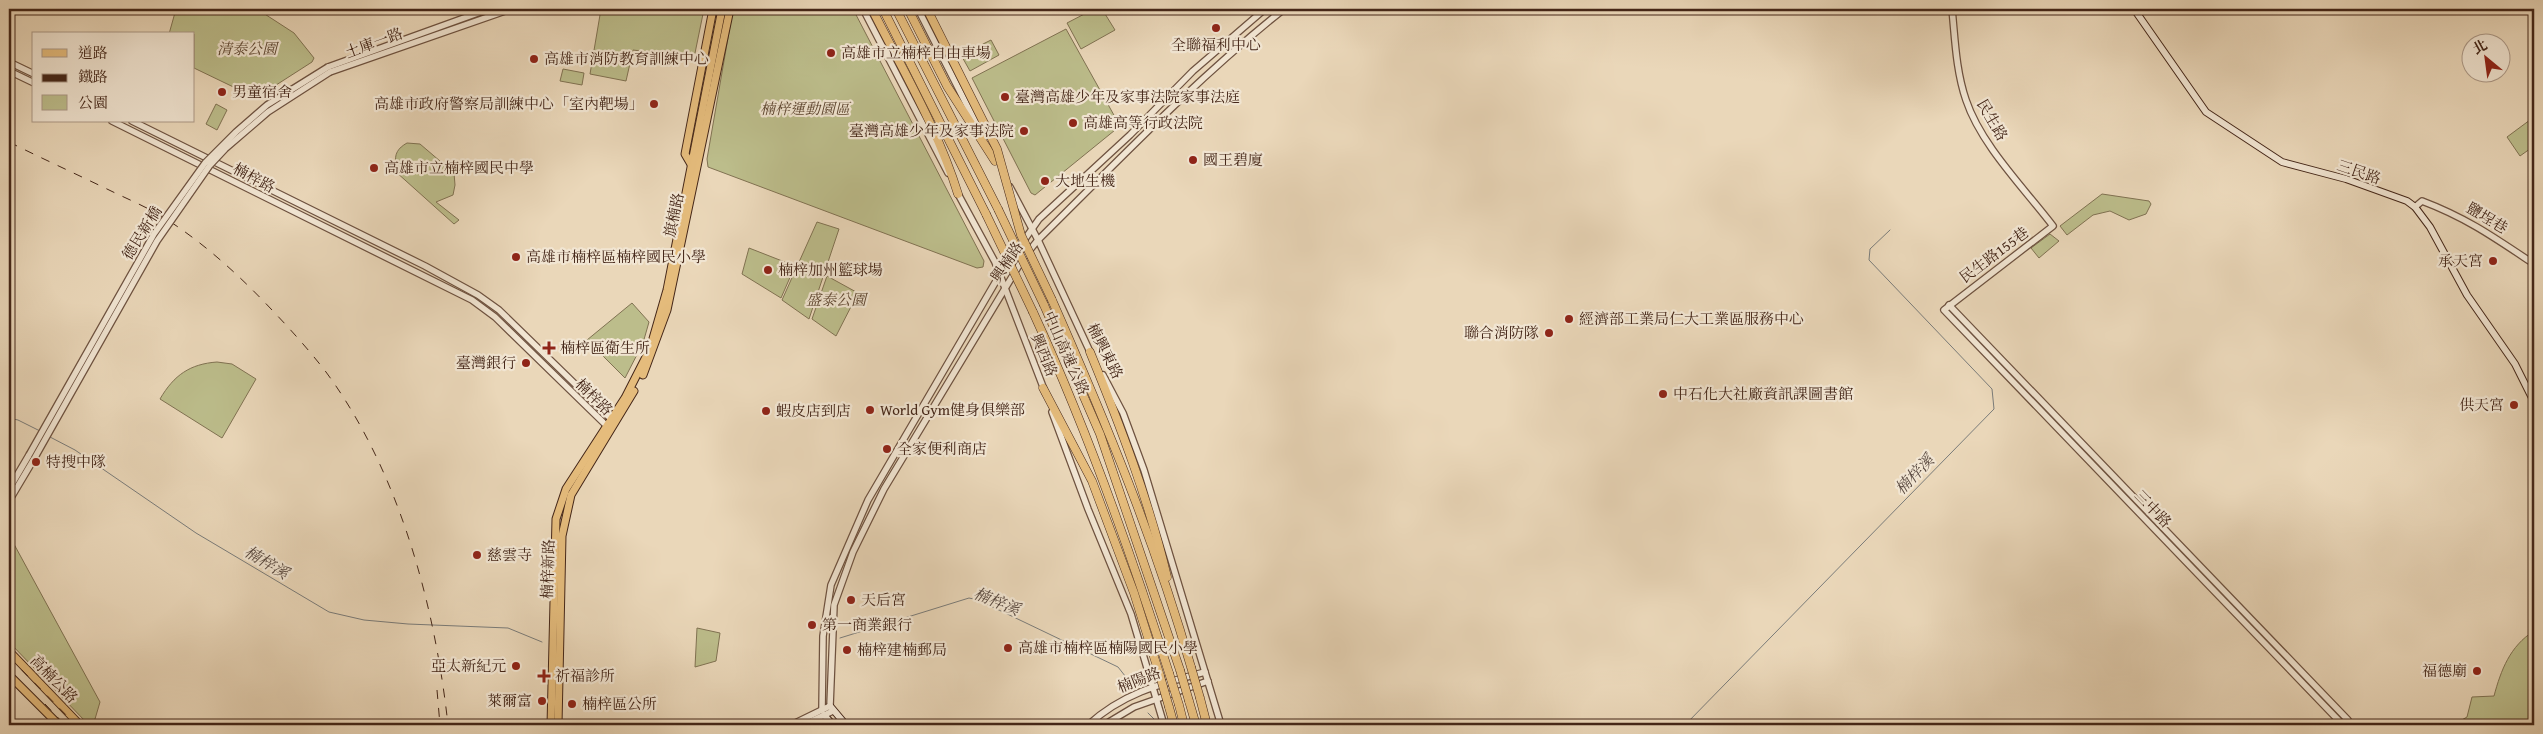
<svg xmlns="http://www.w3.org/2000/svg" width="2543" height="734" font-family="'Gentium Book Plus','Noto Serif TC',serif">
  <rect width="100%" height="100%" fill="#ead7b9"/>
  <filter id="stains"><feTurbulence type="fractalNoise" baseFrequency=".004" numOctaves="4"/><feColorMatrix values="0 0 0 0 .2 0 0 0 0 .09 0 0 0 0 .02 0 0 0 .5 -.17"/></filter>
  <radialGradient id="worn" r=".72"><stop offset=".6" stop-color="#630" stop-opacity="0"/><stop offset="1" stop-color="#630" stop-opacity=".3"/></radialGradient>
  <g fill="#bcbd8b" stroke="#807252">
    <path d="M176 9H257L294 33 314 58 312 62 259 96 250 95 194 68V34H169Z"/>
    <path d="M601 9H704L694 58 633 50 626 81 590 74Z"/>
    <path d="M733 9H853L984 261 983 267 977 268 708 167 707 159Z"/>
    <path d="M1094 9H1102L1115 30 1081 49 1067 23Z"/>
    <path d="M1066 29 1120 126 1035 195 1031 193 972 78Z"/>
    <path d="M991 40 999 55 970 71 961 55Z"/>
    <path d="M563 69 584 73 582 85 560 81Z"/>
    <path d="M216 104 227 110 217 130 206 124Z"/>
    <path d="M2534 117V146L2520 156 2507 137Z"/>
    <path d="M407 143 420 144 454 173 455 185 453 195 436 202 459 220 454 224 386 163 389 159 396 164C394 154 398 148 407 143Z"/>
    <path d="M2102 194 2149 201 2151 204 2146 214 2129 220 2110 211 2093 215 2067 235 2060 226Z"/>
    <path d="M817 222 839 229 809 319 782 300Z"/>
    <path d="M2050 234 2059 241 2039 258 2031 248Z"/>
    <path d="M749 248 795 266 781 298 742 274Z"/>
    <path d="M827 276 858 293 836 336 812 319Z"/>
    <path d="M632 303 649 322 643 343 625 378 587 340Z"/>
    <path d="M217 362 232 364 256 379 222 438 160 399C174 375 190 364 217 362Z"/>
    <path d="M9 535 100 702 95 719 90 723 85 721 9 642Z"/>
    <path d="M697 628 720 633 716 661 695 667Z"/>
    <path d="M2534 631V725H2453L2467 717 2472 697 2494 696C2501 670 2510 646 2534 631Z"/>
  </g>
  <g fill="none" stroke-linecap="round" stroke-linejoin="round">
    <g stroke="#7a7c7a" stroke-width="1">
      <path d="M9 418 18 420 40 431"/>
      <path d="M50 437 75 450 196 533 329 612 364 620 408 624 508 628 542 642"/>
      <path d="M840 638 969 598 978 600 1118 667 1133 686"/>
      <path d="M1148 713 1158 723"/>
      <path d="M1685 725 1994 409 1992 389 1869 260 1870 249 1890 230"/>
    </g>
    <g stroke="#6e5240" stroke-width="8">
      <g id="tertiary">
        <path d="M863 9 948 173"/>
        <path d="M918 9 982 135"/>
        <path d="M1952 9C1955 39 1956 71 1966 100 1981 145 2024 188 2053 226L1944 310 2343 725"/>
        <path d="M9 62 34 74"/>
        <path d="M328 67 489 9"/>
        <path d="M9 71 34 83"/>
        <path d="M330 72 511 9"/>
        <path d="M112 121 472 300 495 317 610 429"/>
        <path d="M132 121 425 266 478 295 499 310 612 420V423"/>
        <path d="M1010 187 1038 240 1091 354"/>
        <path d="M957 192 995 262 1045 392"/>
        <path d="M2415 207 2422 201C2467 218 2495 238 2534 264"/>
        <path d="M1949 305 2348 720 2343 725"/>
        <path d="M1103 375 1123 413 1144 470 1221 725"/>
        <path d="M1052 412 1088 509 1131 614 1164 725"/>
        <path d="M9 489 29 455"/>
        <path d="M9 501 34 459"/>
        <path d="M822 710 823 636 831 585 868 500 999 276 1039 219 1130 135 1193 71 1265 9"/>
        <path d="M791 725 830 706 834 605 853 552 884 489 1024 257 1038 240C1118 161 1196 79 1284 9"/>
        <path d="M803 725 833 711"/>
        <path d="M1088 725C1123 693 1160 684 1205 672"/>
        <path d="M1104 725 1134 707 1208 681"/>
      </g>
    </g>
    <g stroke="#442618" stroke-width="8">
      <g id="secondary">
        <path d="M2134 9 2206 112 2282 162 2346 179 2407 201 2415 207 2430 227 2467 295 2515 364 2534 402"/>
        <path d="M830 706 846 725"/>
        <path d="M824 715 833 725"/>
      </g>
    </g>
    <g stroke="#442618" stroke-width="9">
      <g id="primary">
        <path d="M692 166 685 154 713 9"/>
        <path d="M643 375 667 310 730 9"/>
        <path d="M9 651 80 725"/>
        <path d="M9 675 59 725"/>
        <path d="M551 725 556 519 566 489 625 398 650 349 667 290 722 9"/>
        <path d="M558 725 562 536 571 495 634 391"/>
      </g>
    </g>
    <g stroke="#442618" stroke-width="9">
      <g id="motorway">
        <path d="M872 9C902 69 938 129 958 194"/>
        <path d="M883 9 986 214"/>
        <path d="M896 9 998 209"/>
        <path d="M908 9 947 86 995 161"/>
        <path d="M1052 300C1105 420 1155 541 1191 667"/>
        <path d="M1044 305 1100 434 1180 670"/>
        <path d="M1033 312C1087 429 1130 550 1169 673"/>
        <path d="M1090 352C1120 425 1149 501 1167 577"/>
        <path d="M1043 388 1092 481 1134 593 1160 676"/>
        <path d="M1200 698 1207 725"/>
        <path d="M1189 701 1196 725"/>
        <path d="M1179 705 1184 725"/>
        <path d="M1169 707 1174 725"/>
      </g>
    </g>
    <use href="#tertiary" stroke="#f1e5d2" stroke-width="5.5"/>
    <use href="#secondary" stroke="#f1e5d2" stroke-width="6"/>
    <use href="#primary" stroke="#e5bc7c" stroke-width="7"/>
    <use href="#motorway" stroke="#e5bc7c" stroke-width="8"/>
    <g stroke="#442618" stroke-width="1" stroke-dasharray="9 9" stroke-linecap="butt">
      <path d="M9 142C41 158 74 173 107 189 125 198 145 206 163 217 204 243 239 275 272 310 291 330 309 350 326 372 399 471 435 605 448 725"/>
      <path d="M9 657 76 725"/>
      <path d="M437 690 440 725"/>
      <path d="M45 704 65 725"/>
    </g>
    <g stroke="#6e5240" stroke-width="8" stroke-linecap="butt">
      <g id="tertiary-bridge">
        <path d="M29 455 154 234 205 163 236 132 267 105 328 67"/>
        <path d="M34 459 157 241 210 165 225 149 268 112 330 72"/>
      </g>
    </g>
    <g stroke="#442618" stroke-width="9" stroke-linecap="butt">
      <g id="motorway-bridge">
        <path d="M927 9 997 149 1021 235 1052 300"/>
        <path d="M998 209 1044 305"/>
        <path d="M986 214 1033 312"/>
        <path d="M1191 667 1200 698"/>
        <path d="M1180 670 1189 701"/>
        <path d="M1169 673 1179 705"/>
        <path d="M1160 676 1169 707"/>
      </g>
    </g>
    <use href="#tertiary-bridge" stroke="#f1e5d2" stroke-width="5.5"/>
    <use href="#motorway-bridge" stroke="#e5bc7c" stroke-width="8"/>
  </g>
  <g fill="#8f2418" stroke="#f1e5d2" stroke-width="2">
    <circle cx="1216" cy="28" r="5"/>
    <circle cx="831" cy="53" r="5"/>
    <circle cx="534" cy="59" r="5"/>
    <circle cx="222" cy="92" r="5"/>
    <circle cx="1005" cy="97" r="5"/>
    <circle cx="654" cy="104" r="5"/>
    <circle cx="1073" cy="123" r="5"/>
    <circle cx="1024" cy="131" r="5"/>
    <circle cx="1193" cy="160" r="5"/>
    <circle cx="374" cy="168" r="5"/>
    <circle cx="1045" cy="181" r="5"/>
    <circle cx="516" cy="257" r="5"/>
    <circle cx="2493" cy="261" r="5"/>
    <circle cx="768" cy="270" r="5"/>
    <circle cx="1569" cy="319" r="5"/>
    <circle cx="1549" cy="333" r="5"/>
    <path d="M546.5 340.5h5v5h5v5h-5v5h-5v-5h-5v-5h5z"/>
    <circle cx="526" cy="363" r="5"/>
    <circle cx="1663" cy="394" r="5"/>
    <circle cx="2514" cy="405" r="5"/>
    <circle cx="870" cy="410" r="5"/>
    <circle cx="766" cy="411" r="5"/>
    <circle cx="887" cy="449" r="5"/>
    <circle cx="36" cy="462" r="5"/>
    <circle cx="477" cy="555" r="5"/>
    <circle cx="851" cy="600" r="5"/>
    <circle cx="812" cy="625" r="5"/>
    <circle cx="1008" cy="648" r="5"/>
    <circle cx="847" cy="650" r="5"/>
    <circle cx="516" cy="666" r="5"/>
    <circle cx="2477" cy="671" r="5"/>
    <path d="M541.5 668.5h5v5h5v5h-5v5h-5v-5h-5v-5h5z"/>
    <circle cx="542" cy="701" r="5"/>
    <circle cx="572" cy="704" r="5"/>
  </g>
  <g text-anchor="middle" stroke-width="4.5" stroke-linejoin="round" paint-order="stroke">
    <g font-size="15" fill="#442618" stroke="#f1e5d2">
      <text transform="translate(374 43) rotate(-20)" y="5">土庫一路</text>
      <text transform="translate(1992 120) rotate(60)" y="5">民生路</text>
      <text transform="translate(2359 172) rotate(19)" y="5">三民路</text>
      <text transform="translate(254 178) rotate(28)" y="5">楠梓路</text>
      <text transform="translate(674 215) rotate(-78)" y="5">旗楠路</text>
      <text transform="translate(2487 218) rotate(31)" y="5">鹽埕巷</text>
      <text transform="translate(142 233) rotate(-58)" y="5">德民新橋</text>
      <text transform="translate(1994 255) rotate(-37)" y="5">民生路155巷</text>
      <text transform="translate(1007 262) rotate(-56)" y="5">興楠路</text>
      <text transform="translate(1105 351) rotate(63)" y="5">楠興東路</text>
      <text transform="translate(1066 353) rotate(66)" y="5">中山高速公路</text>
      <text transform="translate(1044 355) rotate(68)" y="5">興西路</text>
      <text transform="translate(594 397) rotate(45)" y="5">楠梓路</text>
      <text transform="translate(2153 509) rotate(46)" y="5">三中路</text>
      <text transform="translate(548 569) rotate(-88)" y="5">楠梓新路</text>
      <text transform="translate(54 679) rotate(46)" y="5">高楠公路</text>
      <text transform="translate(1139 680) rotate(-21)" y="5">楠陽路</text>
    </g>
    <g font-size="15" fill="#442618" stroke="#f1e5d2" text-anchor="start">
      <text x="1216" y="50" text-anchor="middle">全聯福利中心</text>
      <text x="841" y="58">高雄市立楠梓自由車場</text>
      <text x="544" y="64">高雄市消防教育訓練中心</text>
      <text x="232" y="97">男童宿舍</text>
      <text x="1015" y="102">臺灣高雄少年及家事法院家事法庭</text>
      <text x="644" y="109" text-anchor="end">高雄市政府警察局訓練中心「室內靶場」</text>
      <text x="1083" y="128">高雄高等行政法院</text>
      <text x="1014" y="136" text-anchor="end">臺灣高雄少年及家事法院</text>
      <text x="1203" y="165">國王碧廈</text>
      <text x="384" y="173">高雄市立楠梓國民中學</text>
      <text x="1055" y="186">大地生機</text>
      <text x="526" y="262">高雄市楠梓區楠梓國民小學</text>
      <text x="2483" y="266" text-anchor="end">承天宮</text>
      <text x="778" y="275">楠梓加州籃球場</text>
      <text x="1579" y="324">經濟部工業局仁大工業區服務中心</text>
      <text x="1539" y="338" text-anchor="end">聯合消防隊</text>
      <text x="560" y="353">楠梓區衛生所</text>
      <text x="516" y="368" text-anchor="end">臺灣銀行</text>
      <text x="1673" y="399">中石化大社廠資訊課圖書館</text>
      <text x="2504" y="410" text-anchor="end">供天宮</text>
      <text x="880" y="415">World Gym健身俱樂部</text>
      <text x="776" y="416">蝦皮店到店</text>
      <text x="897" y="454">全家便利商店</text>
      <text x="46" y="467">特搜中隊</text>
      <text x="487" y="560">慈雲寺</text>
      <text x="861" y="605">天后宮</text>
      <text x="822" y="630">第一商業銀行</text>
      <text x="1018" y="653">高雄市楠梓區楠陽國民小學</text>
      <text x="857" y="655">楠梓建楠郵局</text>
      <text x="506" y="671" text-anchor="end">亞太新紀元</text>
      <text x="2467" y="676" text-anchor="end">福德廟</text>
      <text x="555" y="681">祈福診所</text>
      <text x="532" y="706" text-anchor="end">萊爾富</text>
      <text x="582" y="709">楠梓區公所</text>
    </g>
    <g font-size="15" font-style="italic" fill="#5c442f" stroke="#f1e5d2">
      <text x="247" y="54">清泰公園</text>
      <text x="805" y="114">楠梓運動園區</text>
      <text x="836" y="305">盛泰公園</text>
    </g>
    <g font-size="16" font-style="italic" fill="#5a4a41" stroke="#f1e5d2">
      <text transform="translate(1914 474) rotate(-46)" y="6">楠梓溪</text>
      <text transform="translate(267 562) rotate(31)" y="6">楠梓溪</text>
      <text transform="translate(997 601) rotate(22)" y="6">楠梓溪</text>
    </g>
  </g>
  <rect width="2543" height="734" fill="none" stroke="#ead7b9" stroke-width="30"/>
  <rect x="10" y="10" width="2523" height="714" fill="none" stroke="#442618" stroke-width="2.5"/>
  <rect x="15" y="15" width="2513" height="704" fill="none" stroke="#442618"/>
  <rect x="32" y="32" width="162" height="90" fill="#f1e5d2" stroke="#ac9988"/>
  <rect x="42" y="49" width="25" height="8" fill="#e5bc7c" stroke="#ac9988"/>
  <text x="78" y="58" font-size="15" fill="#442618">道路</text>
  <rect x="42" y="74" width="25" height="8" fill="#442618" stroke="#ac9988"/>
  <text x="78" y="82" font-size="15" fill="#442618">鐵路</text>
  <rect x="42" y="95" width="25" height="15" fill="#bcbd8b" stroke="#ac9988"/>
  <text x="78" y="108" font-size="15" fill="#442618">公園</text>
  <g transform="translate(2486 58) rotate(331)"><circle r="24" fill="#f1e5d2" stroke="#ac9988"/>
  <path d="M0-4L9 19L0 12L-9 19Z" fill="#8f2418"/>
  <text y="-8" font-size="14" font-weight="bold" text-anchor="middle" fill="#442618">北</text>
  </g>
  <rect width="100%" height="100%" filter="url(#stains)"/>
  <rect width="100%" height="100%" fill="url(#worn)"/>
</svg>
